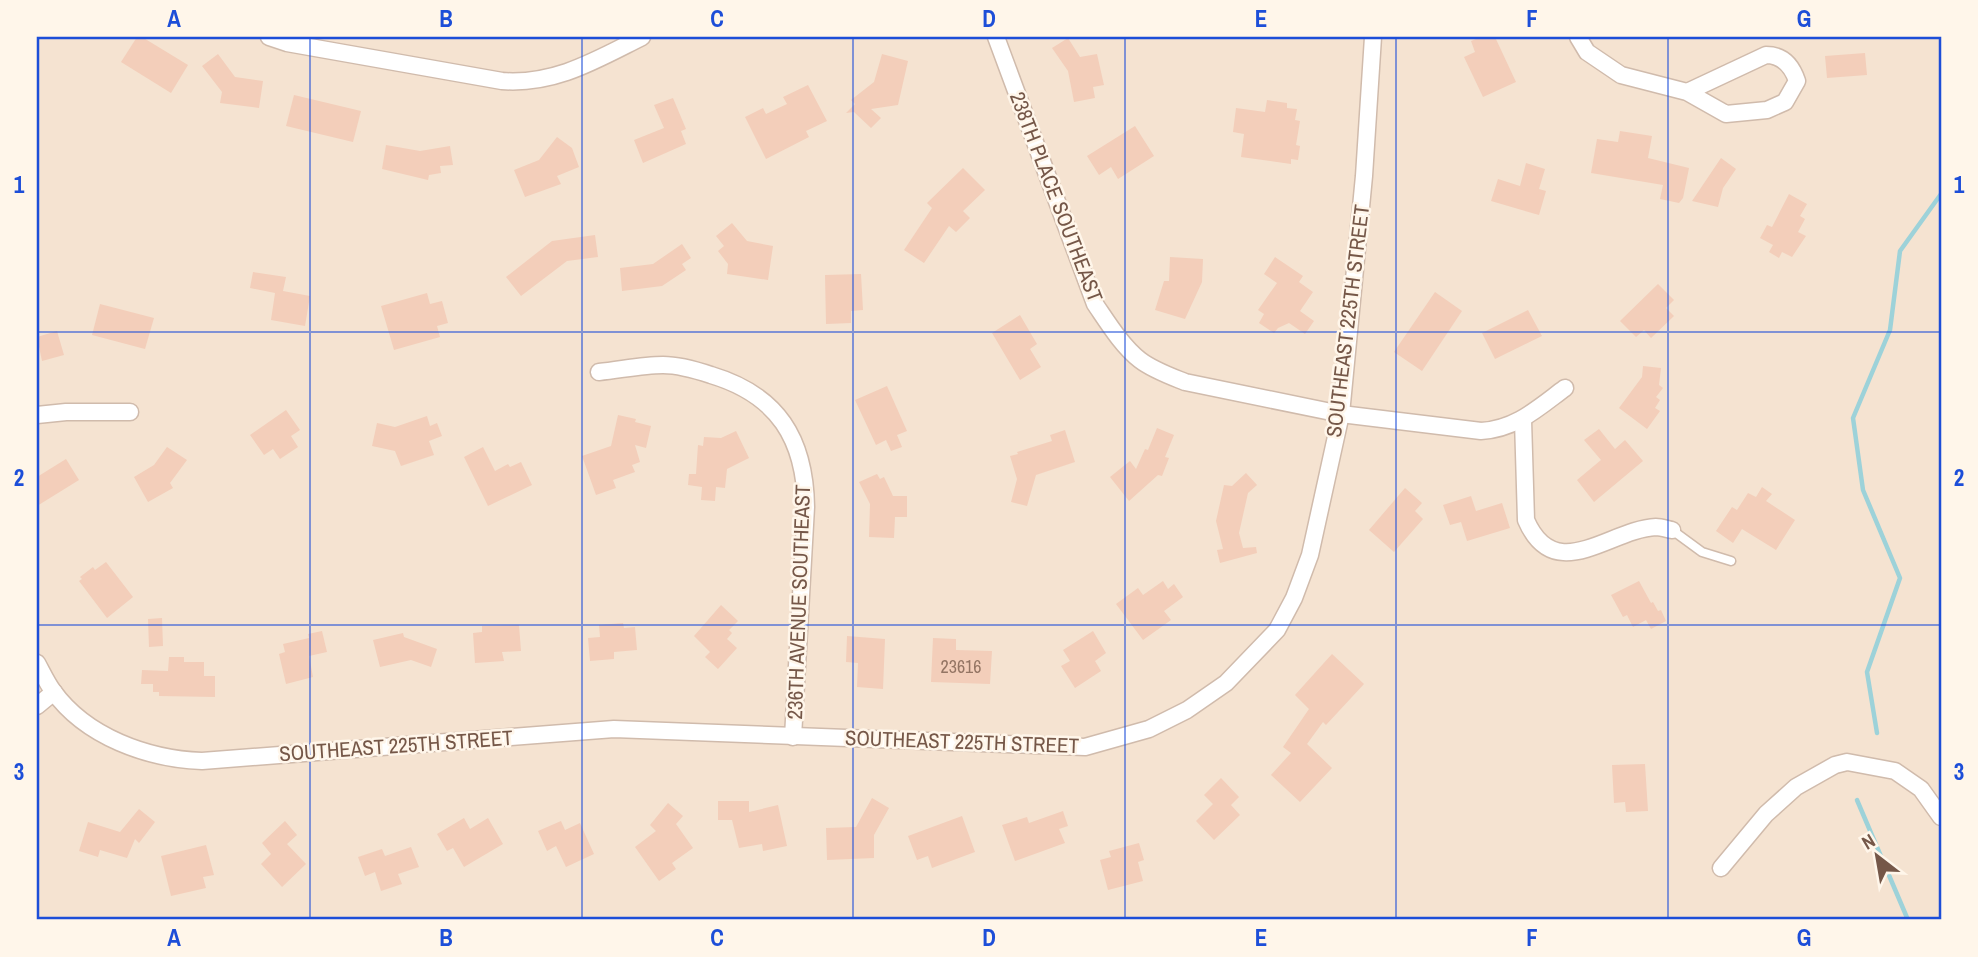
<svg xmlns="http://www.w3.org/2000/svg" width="1978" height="957" font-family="'Archivo Narrow',sans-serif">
  <rect width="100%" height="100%" fill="#fdf2e3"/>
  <rect fill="#f5e3d1" x="37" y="37" width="1904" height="883"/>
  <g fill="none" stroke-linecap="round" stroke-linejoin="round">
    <g stroke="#9dd2d9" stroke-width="4.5">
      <path d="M1877 733 1867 672 1900 578 1863 490 1853 418 1890 330 1900 251 1941 194"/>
      <path d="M1857 800 1908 920"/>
    </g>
  </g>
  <g fill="#f3ceba">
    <path d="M137 37H142L188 65 171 93 121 62Z"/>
    <path d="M1481 37H1495L1516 82 1483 97 1464 57 1475 52 1471 41Z"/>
    <path d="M1068 38 1080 57 1097 54 1104 85 1093 87 1095 98 1074 102 1068 71 1052 48Z"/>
    <path d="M1865 53 1867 75 1827 78 1825 56Z"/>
    <path d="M218 54 235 77 263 81 259 108 220 103 222 92 202 66Z"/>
    <path d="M882 54 908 61 898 105 871 109 881 118 871 128 854 112 846 113 855 104 851 100 874 82Z"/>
    <path d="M808 85 827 121 806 131 809 137 766 159 745 117 763 108 766 114 787 104 783 97Z"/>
    <path d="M294 95 361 111 353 142 286 126Z"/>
    <path d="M673 98 686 129 681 131 686 144 643 163 634 140 664 128 654 105Z"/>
    <path d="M1267 100 1287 103V108L1297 109 1295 120 1300 121 1296 145 1300 146 1298 160 1291 159V164L1241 157 1244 134 1233 132 1236 108 1265 112Z"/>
    <path d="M1135 126 1154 156 1118 179 1111 167 1099 175 1087 156Z"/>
    <path d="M1620 131 1652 136 1648 158 1689 168 1683 198 1679 203 1660 199 1663 185 1591 173 1597 139 1618 142Z"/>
    <path d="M557 137 572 148 579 167 557 176 561 184 525 197 514 170 539 160Z"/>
    <path d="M386 145 420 151 450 146 453 165 440 166 441 173 429 175 428 180 382 169Z"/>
    <path d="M1721 158 1736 169 1723 188 1718 207 1692 201Z"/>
    <path d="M1526 163 1545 169 1539 189 1546 191 1539 215 1491 201 1498 179 1520 186Z"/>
    <path d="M963 168 985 190 963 211 970 218 956 232 949 226 924 263 904 250 932 208 927 203Z"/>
    <path d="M1789 194 1807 204 1800 216 1805 219 1798 232 1806 236 1792 257 1782 252 1779 258 1769 252 1773 245 1760 238 1767 225 1772 227Z"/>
    <path d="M732 223 747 241 773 246 768 280 727 274 728 264 718 251 724 246 716 236Z"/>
    <path d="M595 235 598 257 567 261 521 296 506 277 552 241Z"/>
    <path d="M682 244 691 258 682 264 686 270 662 286 622 291 620 268 653 264Z"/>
    <path d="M1170 257 1203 259 1202 282 1185 319 1155 310 1164 281H1169Z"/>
    <path d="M1275 257 1303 276 1299 282 1313 292 1300 311 1314 321 1305 334 1289 323 1278 328 1274 333 1259 323 1264 314 1258 310 1277 283 1264 274Z"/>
    <path d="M253 272 286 277 283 291 310 296 305 326 271 320 275 293 250 288Z"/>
    <path d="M861 274 863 310 851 311V323L826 324 825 275Z"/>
    <path d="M1658 284 1674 300 1666 308 1674 316 1651 338 1644 330 1636 337 1620 321Z"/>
    <path d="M1435 292 1462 311 1422 371 1394 352Z"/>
    <path d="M427 293 430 304 442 301 448 323 437 326 440 337 394 350 381 306Z"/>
    <path d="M100 304 154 318 145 349 92 335Z"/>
    <path d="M1528 310 1542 336 1495 359 1482 333Z"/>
    <path d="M1020 315 1037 344 1030 349 1041 367 1020 380 992 333Z"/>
    <path d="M57 331 64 355 42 361 37 337Z"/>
    <path d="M1643 366 1661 368 1659 385 1663 388 1656 397 1660 400 1655 408 1660 411 1647 429 1619 408 1642 377Z"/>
    <path d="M887 386 907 431 897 435 902 447 891 451 886 440 876 445 855 400Z"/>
    <path d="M286 410 300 430 291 436 298 447 280 459 273 449 264 455 250 435Z"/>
    <path d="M618 415 636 419 635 422 651 426 646 448 635 445 640 462 632 465 635 472 613 480 616 488 596 495 582 456 611 446Z"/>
    <path d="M427 416 430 426 437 423 442 436 429 441 434 455 401 466 395 451 372 446 377 423 395 427Z"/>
    <path d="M1157 428 1174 435 1165 457 1169 458 1162 476 1158 475 1129 501 1110 477 1130 461 1136 469 1145 449 1148 450Z"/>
    <path d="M1599 429 1615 449 1625 440 1643 461 1594 502 1577 480 1601 460 1584 440Z"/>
    <path d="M1065 430 1075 462 1036 475 1027 506 1011 502 1017 479 1010 456 1018 454 1017 452 1052 441 1050 435Z"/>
    <path d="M736 431 749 458 727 469 725 488 716 487 715 501 701 500 702 487 688 485 689 474H696L698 445 703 446 704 437 721 438Z"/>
    <path d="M167 447 187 460 170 483 173 488 148 502 134 477 154 465Z"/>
    <path d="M483 447 495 471 508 464 510 467 521 462 532 485 488 506 464 457Z"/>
    <path d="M66 459 79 480 37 506V477Z"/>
    <path d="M1246 473 1257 485 1248 493 1239 533 1243 548 1256 547 1257 553 1220 563 1217 550 1223 549 1216 521 1224 485 1232 486Z"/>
    <path d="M877 474 880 479 884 477 893 496H907V517H895L894 538 869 537 870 504 859 482Z"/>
    <path d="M1762 487 1772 494 1766 501 1795 520 1776 550 1742 529 1733 543 1716 531 1732 507 1737 510 1748 493 1756 497Z"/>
    <path d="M1405 488 1422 503 1415 511 1423 519 1394 552 1369 530Z"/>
    <path d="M1471 496 1476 511 1502 503 1510 528 1467 541 1461 522 1450 525 1443 505Z"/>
    <path d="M106 562 133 597 107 618 79 581 82 579 80 577 93 567 95 570Z"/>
    <path d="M1163 581 1168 589 1174 584 1183 597 1164 611 1171 620 1143 640 1116 604 1138 588 1143 595Z"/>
    <path d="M1639 581 1651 603 1653 602 1658 611 1661 610 1666 621 1651 629 1646 620 1633 627 1627 615 1623 617 1611 595Z"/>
    <path d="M721 605 738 621 729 630 732 633 727 639 737 648 718 669 705 657 710 652 694 636Z"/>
    <path d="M162 618 163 646 149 647 148 619Z"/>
    <path d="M623 623 624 628 635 627 637 650 614 652V659L590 661 588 638 600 637 599 625Z"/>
    <path d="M519 625 521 651 502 652 504 661 475 663 473 633 482 632V626Z"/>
    <path d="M322 631 327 652 309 656 313 677 286 684 279 654 285 652 283 644 309 638 308 634Z"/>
    <path d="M1093 631 1106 653 1095 661 1101 671 1075 688 1061 666 1070 661 1063 650Z"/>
    <path d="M403 633 404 637 437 649 431 667 411 660 380 667 373 640Z"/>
    <path d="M847 636 885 639 883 689 857 687 858 663 846 662Z"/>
    <path d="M933 638 956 639V650L992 651 990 684 931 682Z"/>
    <path d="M1332 654 1364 684 1326 725 1323 722 1307 744 1332 768 1300 802 1271 775 1291 753 1283 747 1309 709 1295 695Z"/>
    <path d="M169 657H184V662H204V676H215V697L159 696V692H153V684H141L142 670 168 671Z"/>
    <path d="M1645 764 1648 811 1626 812 1625 802 1614 803 1612 765Z"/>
    <path d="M1221 778 1239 797 1231 805 1240 815 1214 840 1196 821 1213 804 1204 795Z"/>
    <path d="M872 798 889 808 874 835V858L827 860 826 828 856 827Z"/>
    <path d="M718 801H749V812L778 805 787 846 763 851 762 844 739 848 732 820H718Z"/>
    <path d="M668 803 683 816 676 824 693 848 672 863 676 869 659 881 635 847 656 831 650 825Z"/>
    <path d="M139 809 155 822 139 843 135 839 127 858 100 850 98 857 79 851 88 822 120 832Z"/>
    <path d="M1063 811 1068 826 1059 829 1065 843 1015 861 1002 825 1027 817 1029 823Z"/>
    <path d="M962 816 975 852 932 868 928 856 917 860 908 836Z"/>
    <path d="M464 818 470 829 488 818 503 844 464 867 453 848 447 851 437 834Z"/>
    <path d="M285 821 297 835 287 844 306 864 282 887 261 864 271 854 262 843Z"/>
    <path d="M561 821 565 830 580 823 594 854 566 867 556 846 547 851 538 831Z"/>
    <path d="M1139 843 1144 860 1138 862 1143 881 1108 890 1100 860 1111 857 1109 851Z"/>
    <path d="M206 845 214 875 203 877 206 888 171 896 161 856Z"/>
    <path d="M411 847 419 867 398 874 402 884 381 891 375 872 365 876 358 857 382 849 385 856Z"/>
  </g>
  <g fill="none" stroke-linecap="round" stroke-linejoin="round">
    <g stroke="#d0bbac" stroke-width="11">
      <path id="service" d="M1672 530 1702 552 1731 561"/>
    </g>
    <g stroke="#d0bbac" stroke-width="19">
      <g id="minor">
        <path d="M269 37 287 43 502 81C555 85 596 60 642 37"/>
        <path d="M996 37 1095 304C1108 323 1122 346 1140 360 1153 370 1170 376 1185 382L1341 414 1481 431C1516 429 1538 408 1565 388"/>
        <path d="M1578 37 1587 52 1621 75 1687 92 1726 114 1767 110 1785 102 1797 81C1792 66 1783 55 1766 55L1687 92"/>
        <path d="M599 372C620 370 642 365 663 365 679 365 696 370 711 375 778 395 805 439 806 507L793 737"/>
        <path d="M37 415 66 412H130"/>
        <path d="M1523 420 1526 520C1555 587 1610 529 1656 527 1661 527 1667 529 1672 530"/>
        <path d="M37 663C42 672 47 683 53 691 86 737 148 759 202 761L614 729 1085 747 1149 729 1187 710 1226 683 1277 630 1294 598 1310 555 1341 414 1364 176 1373 37"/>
        <path d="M37 706 54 692"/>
        <path d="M1721 868 1766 814 1796 787 1835 765 1847 762 1895 771 1921 789 1941 817"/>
      </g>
    </g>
    <use href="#service" stroke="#fff" stroke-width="8"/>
    <use href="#minor" stroke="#fff" stroke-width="16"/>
  </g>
  <path fill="none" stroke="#1d4ed8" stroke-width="2" stroke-opacity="0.55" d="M310 37V920M582 37V920M853 37V920M1125 37V920M1396 37V920M1668 37V920M37 332H1941M37 625H1941"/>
  <g text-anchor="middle" stroke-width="5" stroke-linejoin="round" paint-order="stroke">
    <g font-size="18" fill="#947564">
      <text x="961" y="673">23616</text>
    </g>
    <g font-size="21" fill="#755748" stroke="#fff6ea">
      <text transform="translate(1056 197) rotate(69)" y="7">238TH PLACE SOUTHEAST</text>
      <text transform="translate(1348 321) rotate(-83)" y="7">SOUTHEAST 225TH STREET</text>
      <text transform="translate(799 602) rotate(-88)" y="7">236TH AVENUE SOUTHEAST</text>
      <text transform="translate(962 742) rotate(2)" y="7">SOUTHEAST 225TH STREET</text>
      <text transform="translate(396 746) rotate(-4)" y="7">SOUTHEAST 225TH STREET</text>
    </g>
  </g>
  <rect width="1978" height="957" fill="none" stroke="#fff6ea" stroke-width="77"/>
  <g transform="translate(1877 856) rotate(329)" stroke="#fff6ea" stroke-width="5" paint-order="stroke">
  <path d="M0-5L12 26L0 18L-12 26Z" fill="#755748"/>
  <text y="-10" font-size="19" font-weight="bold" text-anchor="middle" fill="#755748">N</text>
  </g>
  <rect x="38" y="38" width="1902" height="880" fill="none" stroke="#1d4ed8" stroke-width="2.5"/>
  <g font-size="23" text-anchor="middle" font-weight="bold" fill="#1d4ed8">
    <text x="174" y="27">A</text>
    <text x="446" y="27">B</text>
    <text x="717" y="27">C</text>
    <text x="989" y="27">D</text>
    <text x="1261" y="27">E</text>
    <text x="1532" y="27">F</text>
    <text x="1804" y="27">G</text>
    <text x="19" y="193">1</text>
    <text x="1959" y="193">1</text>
    <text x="19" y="486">2</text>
    <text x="1959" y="486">2</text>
    <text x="19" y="780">3</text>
    <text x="1959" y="780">3</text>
    <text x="174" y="946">A</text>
    <text x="446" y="946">B</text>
    <text x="717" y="946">C</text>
    <text x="989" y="946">D</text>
    <text x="1261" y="946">E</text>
    <text x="1532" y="946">F</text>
    <text x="1804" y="946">G</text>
  </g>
</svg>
